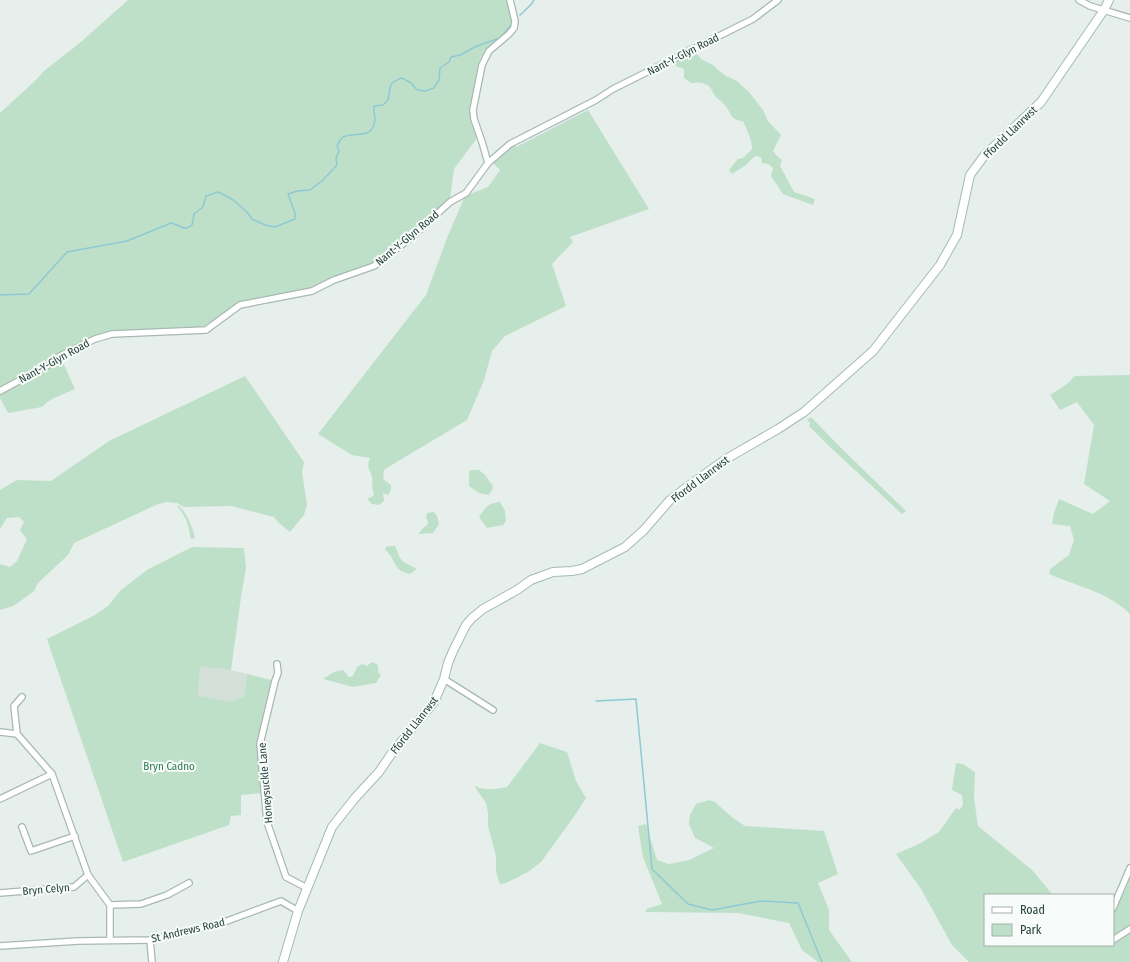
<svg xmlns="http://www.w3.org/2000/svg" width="1130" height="962" font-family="'Fira Sans Condensed',sans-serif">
  <rect width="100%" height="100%" fill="#e6efeb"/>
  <path fill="#d4dfda" d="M199 665 231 670 247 674 244 696 232 702 198 697Z"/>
  <g fill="#bfe0c8">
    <path d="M128 0H510L514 28 500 42 493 44 481 57 478 65 470 113 471 123 477 138 454 169 450 199 410 236 375 263 312 289 253 300 232 307 207 325 200 327 169 329 121 330 107 332 70 347 73 349 60 356 75 389 54 398 47 402 42 407 8 413 0 398V394L50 364 49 362 0 389V113L36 80 44 71 81 42Z"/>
    <path d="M690 45 697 50V54L701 59 713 65 717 69 726 76 737 81 749 92 763 110 768 121 781 135 773 151 777 156 782 160 780 166 794 192 815 199 813 205 783 194 771 176 773 168 768 164 762 163 761 157 755 156 746 165 732 174 729 170 738 159 743 158 752 149C752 140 747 130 743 121 729 120 732 112 723 103 721 100 718 100 716 97 713 94 712 89 709 86 704 82 697 82 691 83L684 78V69L676 66 669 55 681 56 682 49Z"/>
    <path d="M588 110 649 209 570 237 573 242 552 264 566 306 505 336 492 351 484 380 467 420 395 463 384 470 383 479 391 485V490L388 495 383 493 384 501 379 505 372 504 367 499 373 496 374 493C371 487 373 483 372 477 370 468 366 469 370 458L352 455 318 434 426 295 447 238 465 196 488 187 500 170 491 161 514 143 516 147Z"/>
    <path d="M1130 375V614C1109 592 1076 586 1049 574L1050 569 1069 555 1074 540 1070 526 1052 524 1054 513 1059 499 1093 514 1110 501 1084 484 1094 425 1077 402 1060 410 1050 395 1067 384 1075 376Z"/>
    <path d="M245 376 304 462 302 472 307 504 304 515 290 532 280 524 274 517 231 506 184 507 177 503 166 502 156 505 74 543 68 555 38 583 34 591 22 600 13 606 0 610V564L10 567 17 561 27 539 20 530 24 522 19 517 7 518 0 529V490L17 480 51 481 109 441Z"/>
    <path d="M811 417 842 449 906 511 902 514 829 446 809 426 810 423 807 420Z"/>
    <path d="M470 470H479L485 475 493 486 492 490 489 495 479 493 469 486V475Z"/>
    <path d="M500 502 505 511 506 521 503 525 487 528 479 517C485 508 488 503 500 502Z"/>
    <path d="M177 506H179C188 515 192 526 195 538L191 539C188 525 187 517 177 506Z"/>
    <path d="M434 512 437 516 439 524 433 533C428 533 423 534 418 534L423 528 427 525 428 522 426 518 427 513Z"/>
    <path d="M391 546H395C397 550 398 554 400 558 404 564 411 565 417 569L410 574C399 571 398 570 393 560 391 556 388 552 385 549L386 547Z"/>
    <path d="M193 547 244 548 246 568 241 597 231 670 200 666 198 696 232 702 244 696 247 674 275 681 260 744 264 793 241 795V815L231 816 229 825 123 862 47 639 95 615 108 606 121 590 147 570 184 551Z"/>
    <path d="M372 662 378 665V672L381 675 376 683 353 687 323 679 334 672 343 670 349 677 353 676 357 667 362 664 367 666Z"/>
    <path d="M540 743 567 752 576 781 586 798 573 818 541 862 528 872 506 883 500 884 496 872V856L488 826V813L486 803 475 787V786C486 791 496 789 507 787Z"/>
    <path d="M956 763 963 764 975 772 974 798 978 826 1032 870 1053 895H985V945H1113V905L1123 895 1130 879V962H969L952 945 921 889 896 854 919 844 939 832 956 808 959 810 963 805 962 795 952 790Z"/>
    <path d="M709 800 715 802 733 818 745 826 824 831 838 874 818 883 829 910V930L852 962H818L802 950 789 923 738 913 645 912 647 909 662 904 643 857 638 826 646 824 657 860 669 864 689 860 714 848 695 838 689 824 690 815 696 804Z"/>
  </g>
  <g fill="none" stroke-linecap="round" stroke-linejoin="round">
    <g stroke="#8ec9d4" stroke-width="1.5">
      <path d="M520 15C524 11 532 5 534 0"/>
      <path d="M0 295 29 294 67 252 127 241 171 223C182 225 182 232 192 225L194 214 203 207 206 196 218 192 232 199 247 212 252 219 265 225 275 227 295 219V213L288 194 297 191 310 190 322 181 337 165 336 158 339 151 337 146C338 144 340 140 342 138 353 130 373 142 375 119 375 115 373 111 374 106L383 105 388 100C391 87 387 83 402 78L411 83 417 90 425 91 434 88 439 80 440 68 449 62 451 57 460 55 477 46 500 38 513 23"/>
      <path d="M596 701 636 699 652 869 688 904 712 910 761 901 798 903 822 962"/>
    </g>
    <g stroke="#a8b8b2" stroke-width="8">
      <g id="minor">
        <path d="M1079 0 1090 6 1130 18"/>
        <path d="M488 163 482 142 474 119 473 110 482 65 489 51 509 34 514 28 515 21 510 0"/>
        <path d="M0 391 50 364 60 356 95 339 112 334 206 330 240 305 312 291 334 280 374 266 413 236 450 202 466 193 488 163 510 144 596 100 613 89 753 19 778 0"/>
        <path d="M277 664 278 673 275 681 260 744 267 822 286 877 307 888"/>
        <path d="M444 679 493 710"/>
        <path d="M0 732 17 734 52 774 88 875 110 905V940"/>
        <path d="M17 734 14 706 22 697"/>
        <path d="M0 799 52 774"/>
        <path d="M22 827 31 851 75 836"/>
        <path d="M0 893 74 887 88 875"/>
        <path d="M110 905 141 904 167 895 189 883"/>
        <path d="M1113 908 1130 868"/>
        <path d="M150 940 152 962"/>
        <path d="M1113 940 1130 929"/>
        <path d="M0 946 78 941 150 940 219 924 281 901 298 911"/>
      </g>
    </g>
    <g stroke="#a4bbb3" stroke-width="10">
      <path id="secondary" d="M283 962 298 911 332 827 355 798 379 772 392 753 434 702 444 679 448 663 453 651 466 625 472 618 483 609 517 590 531 580 553 572 572 571 582 569 625 547 644 530 669 501 687 487 726 459 778 429 804 412 873 351 940 265 957 235 970 175 984 156 1041 102 1104 10 1109 0"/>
    </g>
    <use href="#minor" stroke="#fff" stroke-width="5.5"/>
    <use href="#secondary" stroke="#fff" stroke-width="8"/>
  </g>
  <g text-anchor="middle" stroke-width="4" stroke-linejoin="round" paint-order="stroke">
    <g font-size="11" fill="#24423a" stroke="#f7fbf9">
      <text transform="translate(683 54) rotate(-27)" y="4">Nant-Y-Glyn Road</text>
      <text transform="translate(1010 132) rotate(-44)" y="4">Ffordd Llanrwst</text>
      <text transform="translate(407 238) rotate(-40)" y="4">Nant-Y-Glyn Road</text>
      <text transform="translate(54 361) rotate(-29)" y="4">Nant-Y-Glyn Road</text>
      <text transform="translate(700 479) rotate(-37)" y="4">Ffordd Llanrwst</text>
      <text transform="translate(414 725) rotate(-52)" y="4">Ffordd Llanrwst</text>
      <text transform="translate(265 783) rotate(-95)" y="4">Honeysuckle Lane</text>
      <text transform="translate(46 889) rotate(-5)" y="4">Bryn Celyn</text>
      <text transform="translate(188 930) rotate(-13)" y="4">St Andrews Road</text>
    </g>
    <g font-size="11" fill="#2d7a4b" stroke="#f7fbf9">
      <text x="169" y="770">Bryn Cadno</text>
    </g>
  </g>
  <rect x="984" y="894" width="130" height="52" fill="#f7fbf9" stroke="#a3b1ad"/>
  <rect x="992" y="907" width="20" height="6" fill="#ffffff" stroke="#a3b1ad"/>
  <text x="1020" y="914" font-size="12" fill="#24423a">Road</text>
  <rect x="992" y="924" width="20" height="12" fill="#bfe0c8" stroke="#a3b1ad"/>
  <text x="1020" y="934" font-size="12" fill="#24423a">Park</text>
</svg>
